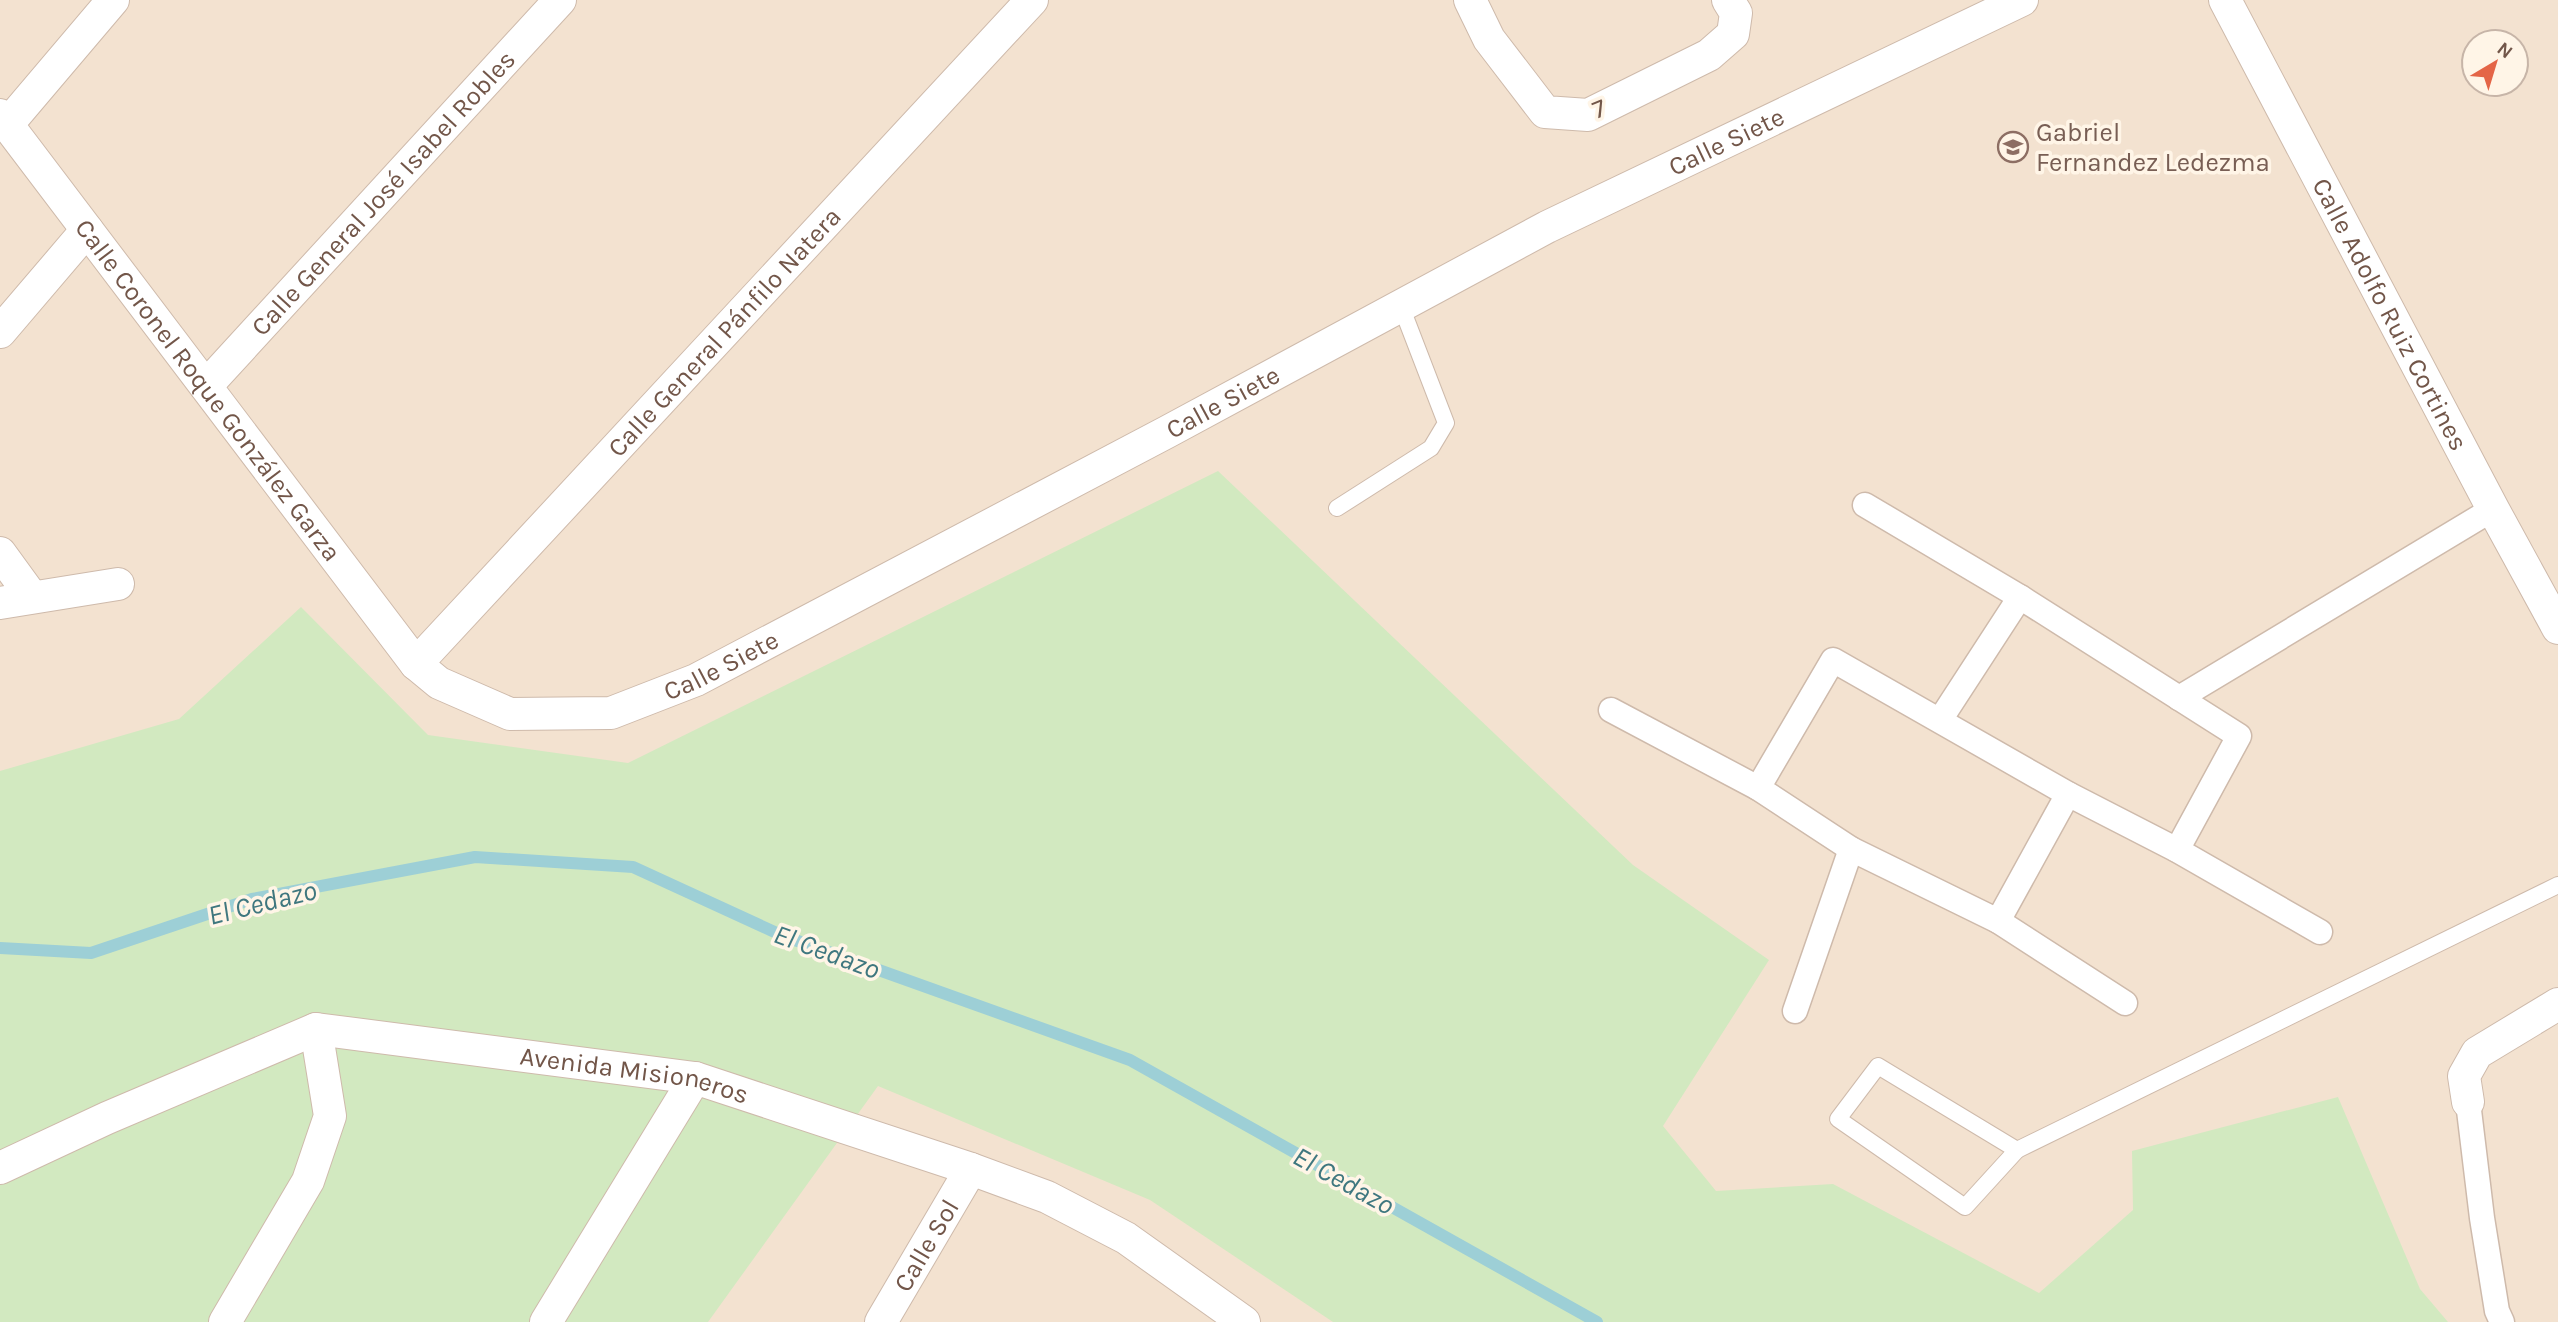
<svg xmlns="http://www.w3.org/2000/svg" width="2558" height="1322" font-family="Karla,sans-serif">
  <rect width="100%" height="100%" fill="#fcf0e1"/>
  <path fill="#f3e2d0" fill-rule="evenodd" d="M0 0H2558V1322H0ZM2474 42H2516V84H2474Z"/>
  <path fill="#d2e9c0" d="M1218 471 1633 865 1769 960 1663 1126 1716 1191 1833 1184 2039 1293 2133 1210 2132 1151 2338 1097 2420 1289 2448 1322H1333L1150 1200 878 1086 708 1322H0V771L179 719 301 607 428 735 628 763Z"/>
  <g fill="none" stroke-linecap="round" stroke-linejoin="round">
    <path stroke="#9dcfd6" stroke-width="12" d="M0 948 91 953 252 899 475 857 633 867 781 935 1130 1060 1597 1322"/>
    <g stroke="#cebaab" stroke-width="18">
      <g id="service">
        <path d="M1337 508 1431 448 1446 423 1401 306"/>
        <path d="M1878 1066 2017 1150 1965 1207 1838 1119Z"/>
        <path d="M2017 1150 2558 885"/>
      </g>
    </g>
    <g stroke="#cebaab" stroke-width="27">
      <g id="pedestrian">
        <path d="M1865 505 2020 597 2239 736 2177 850"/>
        <path d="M2179 698 2493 509"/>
        <path d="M1611 710 1758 788 1851 849 1998 921 2125 1003"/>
        <path d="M1940 720 2020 597"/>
        <path d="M1758 788 1833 660 2068 794 2177 850 2320 932"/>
        <path d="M1998 921 2068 794"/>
        <path d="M1795 1011 1851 849"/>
        <path d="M2468 1102 2482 1218 2497 1311 2502 1322"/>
      </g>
    </g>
    <g stroke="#cebaab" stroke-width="34">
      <g id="minor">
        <path d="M1470 0 1489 39 1545 112 1588 115 1709 55 1733 34 1736 13 1728 0"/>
        <path id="s1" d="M2225 0 2493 509 2558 628"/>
        <path id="s2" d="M0 115 416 664 439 683 510 714 611 713 696 680 1167 432 1547 227 2022 0"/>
        <path d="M7 125 113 0"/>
        <path d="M0 332 87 230"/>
        <path id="s3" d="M206 386 560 0"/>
        <path d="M0 553 32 597"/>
        <path d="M0 603 118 584"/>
        <path id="s4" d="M416 664 1032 0"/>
        <path d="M2468 1102 2464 1076 2477 1053 2558 1004"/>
        <path id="s5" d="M0 1168 107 1118 316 1029 695 1078 971 1169 1047 1197 1126 1238 1244 1322"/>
        <path d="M225 1322 308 1181 330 1116 316 1029"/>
        <path d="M546 1322 695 1078"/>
        <path id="s6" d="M881 1322 971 1169"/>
      </g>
    </g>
    <use href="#service" stroke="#fff" stroke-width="16"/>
    <use href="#pedestrian" stroke="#fff" stroke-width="24"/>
    <use href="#minor" stroke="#fff" stroke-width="32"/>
  </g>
  <defs>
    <g id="school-ring" transform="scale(1.575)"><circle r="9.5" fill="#fff5e7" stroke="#8d6e63" stroke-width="1.5"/><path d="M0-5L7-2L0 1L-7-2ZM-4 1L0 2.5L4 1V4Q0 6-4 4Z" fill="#8d6e63"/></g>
  </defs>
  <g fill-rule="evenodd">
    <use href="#school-ring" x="2013" y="147"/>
  </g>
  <g text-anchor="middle" stroke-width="7" stroke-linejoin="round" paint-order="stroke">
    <g font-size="26" fill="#725649" stroke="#fff5e7">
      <text transform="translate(1599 108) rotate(-22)" y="9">7</text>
      <text dy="9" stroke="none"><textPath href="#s2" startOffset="2151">Calle Siete</textPath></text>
      <text dy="9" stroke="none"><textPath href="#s3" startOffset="262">Calle General José Isabel Robles</textPath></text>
      <text dy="9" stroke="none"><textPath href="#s1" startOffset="355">Calle Adolfo Ruiz Cortines</textPath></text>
      <text dy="9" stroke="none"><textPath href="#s4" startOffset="453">Calle General Pánfilo Natera</textPath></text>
      <text dy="9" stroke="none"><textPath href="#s2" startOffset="345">Calle Coronel Roque González Garza</textPath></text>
      <text dy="9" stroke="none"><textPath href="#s2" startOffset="1584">Calle Siete</textPath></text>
      <text dy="9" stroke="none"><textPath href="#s2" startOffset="1017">Calle Siete</textPath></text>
      <text dy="9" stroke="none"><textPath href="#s5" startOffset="667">Avenida Misioneros</textPath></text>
      <text dy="9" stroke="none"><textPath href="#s6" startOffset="89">Calle Sol</textPath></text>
    </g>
    <g font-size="26" fill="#785e54" stroke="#fff5e7" text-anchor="start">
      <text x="2036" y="141">Gabriel<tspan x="2036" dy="30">Fernandez Ledezma</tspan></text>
    </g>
    <g font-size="28" font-style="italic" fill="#3f777f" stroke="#fff5e7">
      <text transform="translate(262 902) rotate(-14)" y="10">El Cedazo</text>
      <text transform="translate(827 951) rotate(20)" y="10">El Cedazo</text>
      <text transform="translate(1344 1180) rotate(29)" y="10">El Cedazo</text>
    </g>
  </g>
  <g transform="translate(2495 63) rotate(38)"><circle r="33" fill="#fff5e7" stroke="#c7b5a8" stroke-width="2"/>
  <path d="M0-5L12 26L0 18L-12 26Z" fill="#e46547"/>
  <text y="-10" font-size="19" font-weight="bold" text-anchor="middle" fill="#725649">N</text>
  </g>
</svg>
